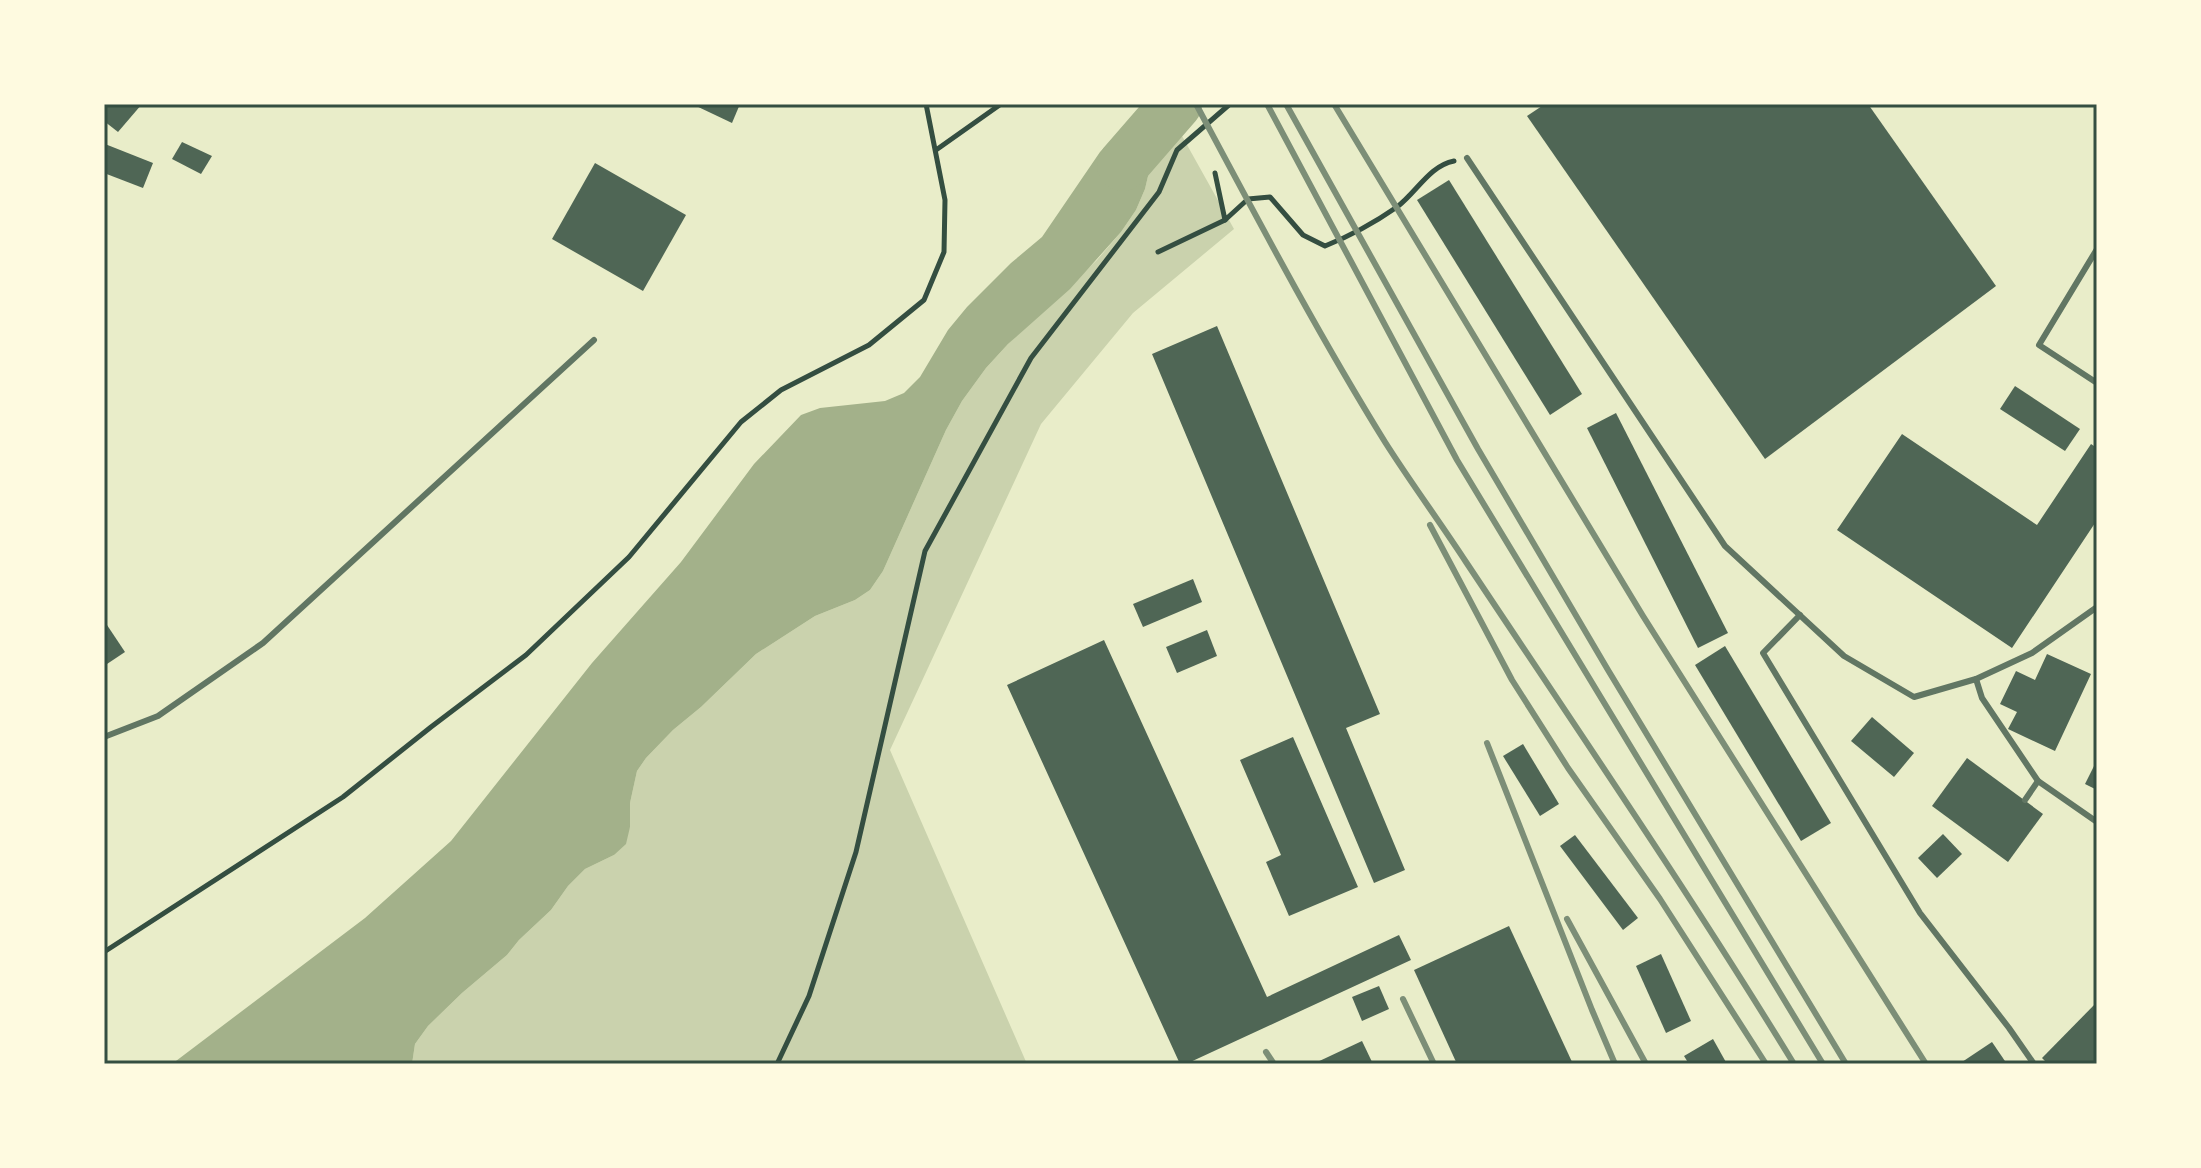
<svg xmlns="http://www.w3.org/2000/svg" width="2201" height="1168" font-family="Inter,sans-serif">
  <rect width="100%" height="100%" fill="#e9edc9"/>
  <path fill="#cad2ad" d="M1177 127 1234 229 1133 313 1041 424 890 750 1027 1064H412L415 1044 428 1026 462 993 507 955 519 940 551 910 568 886 585 869 614 855 630 827V803L637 771 646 758 673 730 701 707 756 654 815 616 855 600 870 590 883 571 946 430 962 401 986 368 1008 344 1097 260 1121 232 1136 210 1145 189 1152 159 1159 145Z"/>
  <path fill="#a3b18a" d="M1149 104H1166L1174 117 1177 127 1159 145 1152 159 1145 189 1136 210 1121 232 1070 289 1008 344 986 368 962 401 946 430 883 571 870 590 855 600 815 616 756 654 701 707 673 730 646 758 637 771 630 803V827L626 844 614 855 585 869 568 886 551 910 519 940 507 955 462 993 428 1026 415 1044 412 1064H172L365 918 451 841 592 663 681 562 754 464 801 415 820 408 885 401 904 393 920 377 948 330 967 307 1011 263 1042 237 1100 152Z"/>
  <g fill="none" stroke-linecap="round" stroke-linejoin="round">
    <path stroke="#a3b18a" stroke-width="52" d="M1123 165 1176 104"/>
  </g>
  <g fill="#4f6655">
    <path d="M104 104H142L118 132 104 121Z"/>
    <path d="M692 104H740L732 123Z"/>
    <path d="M1545 104H1868L1996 286 1765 459 1527 116Z"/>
    <path d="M182 142 212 156 201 174 172 159Z"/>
    <path d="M105 144 153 163 143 188 104 173Z"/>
    <path d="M595 163 686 215 643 291 552 239Z"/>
    <path d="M1449 180 1582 394 1550 415 1417 200Z"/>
    <path d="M1217 326 1380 714 1346 728 1405 870 1374 883 1152 354Z"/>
    <path d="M2015 386 2080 429 2065 451 2000 409Z"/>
    <path d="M1616 413 1728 633 1698 648 1587 428Z"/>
    <path d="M1902 434 2037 525 2091 444 2097 448V520L2012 648 1837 530Z"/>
    <path d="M1193 579 1202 602 1143 627 1133 604Z"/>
    <path d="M107 625 125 652 104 666V627Z"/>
    <path d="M1207 630 1217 656 1177 673 1166 647Z"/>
    <path d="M1104 640 1267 997 1399 935 1411 960 1186 1064H1180L1007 685Z"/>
    <path d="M1725 646 1831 823 1801 841 1695 665Z"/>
    <path d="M2047 654 2091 674 2055 751 2008 729 2017 712 2000 704 2016 671 2035 680Z"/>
    <path d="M1872 717 1914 753 1894 777 1851 741Z"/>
    <path d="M1293 737 1358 887 1289 916 1266 862 1281 855 1240 760Z"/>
    <path d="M1523 744 1559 804 1540 816 1503 756Z"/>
    <path d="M1967 758 2043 814 2008 862 1932 806Z"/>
    <path d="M2097 760V790L2085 784Z"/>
    <path d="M1943 834 1962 854 1937 878 1918 858Z"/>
    <path d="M1575 835 1638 918 1623 930 1560 846Z"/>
    <path d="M1509 926 1573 1064H1457L1414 970Z"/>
    <path d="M1661 954 1691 1021 1666 1033 1636 966Z"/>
    <path d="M1379 986 1389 1009 1362 1021 1352 997Z"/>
    <path d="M2097 1002V1064H2048L2042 1058Z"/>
    <path d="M1713 1039 1727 1064H1689L1684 1056Z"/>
    <path d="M1362 1041 1373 1064H1313Z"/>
    <path d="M1992 1042 2007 1064H1959Z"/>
  </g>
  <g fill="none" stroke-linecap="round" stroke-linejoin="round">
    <g stroke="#344e41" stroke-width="5">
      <path d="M936 150 1001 104"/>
      <path d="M1215 173 1225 220 1248 199 1270 197 1303 235 1325 246C1350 236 1374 223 1397 207 1417 192 1429 166 1454 161"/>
      <path d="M1158 252 1225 220"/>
      <path d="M104 952 343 797 431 727 526 655 629 557 741 422 781 390 869 345 924 300 944 252 945 200 926 104"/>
      <path d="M777 1064 809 996 856 852 925 551 1031 358 1159 192 1177 150 1230 104"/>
    </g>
    <g stroke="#617663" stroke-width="6">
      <path d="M1467 158 1725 546 1844 656 1914 697 1976 679 2032 653 2097 607"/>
      <path d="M2097 249 2039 345 2097 383"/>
      <path d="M1800 615 1763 653 1920 913 2009 1028 2034 1064"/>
      <path d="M1976 679 1982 698 2038 781"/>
      <path d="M104 737 158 716 263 643 594 340"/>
      <path d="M2025 800 2038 781 2097 822"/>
    </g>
    <g stroke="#7c8e77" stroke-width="6">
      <path d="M1196 104C1257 218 1317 332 1385 442 1411 483 1440 522 1466 562 1577 729 1690 894 1794 1064"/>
      <path d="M1267 104 1457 460 1823 1064"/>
      <path d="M1286 104 1478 449 1608 670 1846 1064"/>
      <path d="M1334 104 1643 616 1926 1064"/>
      <path d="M1430 525 1512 680 1568 768 1660 899 1766 1064"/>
      <path d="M1487 743 1592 1010 1615 1064"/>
      <path d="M1567 919 1646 1064"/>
      <path d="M1403 999 1434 1064"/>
      <path d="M1266 1052 1274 1064"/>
    </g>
  </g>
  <rect width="2201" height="1168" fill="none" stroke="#fefae0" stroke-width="212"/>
  <rect x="106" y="106" width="1989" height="956" fill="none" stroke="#344e41" stroke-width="3"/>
</svg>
